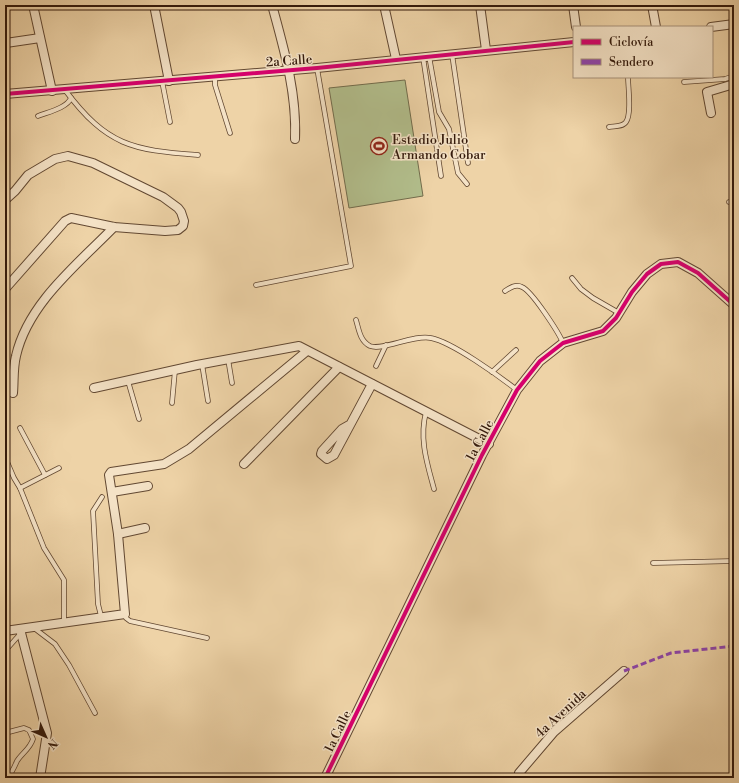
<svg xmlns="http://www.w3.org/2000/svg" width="739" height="783" font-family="'Libre Bodoni',serif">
  <rect width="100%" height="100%" fill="#eed3a7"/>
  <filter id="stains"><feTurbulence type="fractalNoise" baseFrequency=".005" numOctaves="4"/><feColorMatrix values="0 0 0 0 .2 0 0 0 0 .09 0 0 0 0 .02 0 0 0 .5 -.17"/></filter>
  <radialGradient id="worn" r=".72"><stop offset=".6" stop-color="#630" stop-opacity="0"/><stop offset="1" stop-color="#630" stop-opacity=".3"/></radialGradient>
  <path fill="#b2be8c" stroke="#726c4c" d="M405 80 423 196 349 208 329 88Z"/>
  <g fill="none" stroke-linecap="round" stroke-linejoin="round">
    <g stroke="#624832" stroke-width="5.5">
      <g id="lane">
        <path d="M452 54 468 163"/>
        <path d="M429 56 439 112 449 129 458 173 467 184"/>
        <path d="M423 57 441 176"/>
        <path d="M215 77V85L230 133"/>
        <path d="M162 81 170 122"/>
        <path d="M684 82 725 79 734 76"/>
        <path d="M65 90C107 146 132 150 198 155"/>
        <path d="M38 116C48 112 67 108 71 98"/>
        <path d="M609 127C614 126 623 127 626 122 632 114 628 87 628 77"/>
        <path d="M729 202H734"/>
        <path d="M572 278 581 289 593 298 619 313"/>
        <path d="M256 285 351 266 317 68"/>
        <path d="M505 291C511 287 516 284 522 287 532 291 559 333 563 343"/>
        <path d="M356 320C359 330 360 341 370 346 383 351 414 334 431 338 452 342 499 376 517 390"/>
        <path d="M228 359 232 383"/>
        <path d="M202 364 208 401"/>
        <path d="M376 366 386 345"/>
        <path d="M492 372 516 350"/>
        <path d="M128 381 139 419"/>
        <path d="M172 403 175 370"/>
        <path d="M426 412C419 439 427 463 434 489"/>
        <path d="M20 428 45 475"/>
        <path d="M5 457 14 478 20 488 44 548 64 580V622"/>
        <path d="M20 488 59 468"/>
        <path d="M653 563 734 561"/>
        <path d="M125 614 126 618 130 621 207 638"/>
        <path d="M101 616 98 604 93 511 102 497"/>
        <path d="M34 628 55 644 69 665 95 713"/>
        <path d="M5 651 21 633"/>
        <path d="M5 733 24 728 29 730 33 739C30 749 22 753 17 761 14 768 12 773 7 778"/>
      </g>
    </g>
    <g stroke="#624832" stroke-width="10">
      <g id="street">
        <path d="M33 5 52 91"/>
        <path d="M154 5 169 81"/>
        <path d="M272 5C284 49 297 93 295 139"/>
        <path d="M384 5 396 59"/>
        <path d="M480 5 486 50"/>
        <path d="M573 5 576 27"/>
        <path d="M652 5 656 27"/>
        <path d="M711 27 734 24"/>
        <path d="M6 43 40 38"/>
        <path d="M5 94 317 68 574 42"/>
        <path d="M711 113 707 92 734 84"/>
        <path d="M5 200 15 191 28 175 55 159 68 156 93 163 163 197 178 208 181 212 184 221 183 226 178 230 165 231 114 227 71 218 65 221 5 289"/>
        <path d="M94 388 197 365 299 346 489 444"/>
        <path d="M13 393C14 381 13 368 16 356 28 303 78 264 114 227"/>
        <path d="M349 425 342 429 322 451 321 454 327 459 334 455 372 384"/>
        <path d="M244 464 339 367"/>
        <path d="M112 492 148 486"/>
        <path d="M118 534 145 528"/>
        <path d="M20 629 47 733 40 778"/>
        <path d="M5 631 125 614 118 534 109 475 111 472 164 464 189 449 307 351"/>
        <path d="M325 778 482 455 517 390 540 361 563 343 603 331 616 318 632 292 647 274 661 264 678 262 698 273 734 305"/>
        <path d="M518 778 519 773 554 732 624 671"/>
      </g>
    </g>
    <use href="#lane" stroke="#f4e2c6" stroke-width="4"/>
    <use href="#street" stroke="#f4e2c6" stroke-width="8"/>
    <path stroke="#8e44ad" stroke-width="3" stroke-dasharray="6 3" stroke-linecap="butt" d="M624 671 671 653 734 646"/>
    <g stroke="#f4e2c6" stroke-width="6">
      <g id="cycleway">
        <path d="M5 94 317 68 574 42"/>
        <path d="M325 778 482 455 517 390 540 361 563 343 603 331 616 318 632 292 647 274 661 264 678 262 698 273 734 305"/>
      </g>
    </g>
    <use href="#cycleway" stroke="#d6006c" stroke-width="4"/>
  </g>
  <defs>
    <g id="stadium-ring" transform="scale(0.9)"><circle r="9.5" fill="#f4e2c6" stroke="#8f2418" stroke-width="1.5"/><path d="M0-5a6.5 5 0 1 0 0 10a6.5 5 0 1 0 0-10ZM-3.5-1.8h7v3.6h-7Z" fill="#8f2418"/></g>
  </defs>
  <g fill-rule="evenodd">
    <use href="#stadium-ring" x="379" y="146"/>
  </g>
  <g text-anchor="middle" stroke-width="3" stroke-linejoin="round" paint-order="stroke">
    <g font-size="13" fill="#33190b" stroke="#f4e2c6">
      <text transform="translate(289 60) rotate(-4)" y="5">2a Calle</text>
      <text transform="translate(479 440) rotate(-62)" y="5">1a Calle</text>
      <text transform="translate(560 713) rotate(-43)" y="5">4a Avenida</text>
      <text transform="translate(337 731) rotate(-64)" y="5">1a Calle</text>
    </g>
    <g font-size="13" fill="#33190b" stroke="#f4e2c6" text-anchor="start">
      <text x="392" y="144">Estadio Julio<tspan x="392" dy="15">Armando Cobar</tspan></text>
    </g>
  </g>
  <rect width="739" height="783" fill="none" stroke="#eed3a7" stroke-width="20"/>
  <rect x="6" y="6" width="727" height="771" fill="none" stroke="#33190b" stroke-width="2"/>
  <rect x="10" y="10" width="719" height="763" fill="none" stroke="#33190b"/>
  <rect x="573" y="26" width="140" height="52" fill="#f4e2c6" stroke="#a7927b"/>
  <rect x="581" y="39" width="20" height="6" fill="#d6006c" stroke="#a7927b"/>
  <text x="609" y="46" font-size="12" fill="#33190b">Ciclovía</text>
  <rect x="581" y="59" width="20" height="6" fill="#8e44ad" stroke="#a7927b"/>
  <text x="609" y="66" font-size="12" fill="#33190b">Sendero</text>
  <g transform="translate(46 737) rotate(135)" stroke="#f4e2c6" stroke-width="3" paint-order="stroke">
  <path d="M0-3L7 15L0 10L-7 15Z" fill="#33190b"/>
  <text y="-6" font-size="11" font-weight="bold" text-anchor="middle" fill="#33190b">N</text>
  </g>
  <rect width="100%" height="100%" filter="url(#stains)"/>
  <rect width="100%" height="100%" fill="url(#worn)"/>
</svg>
